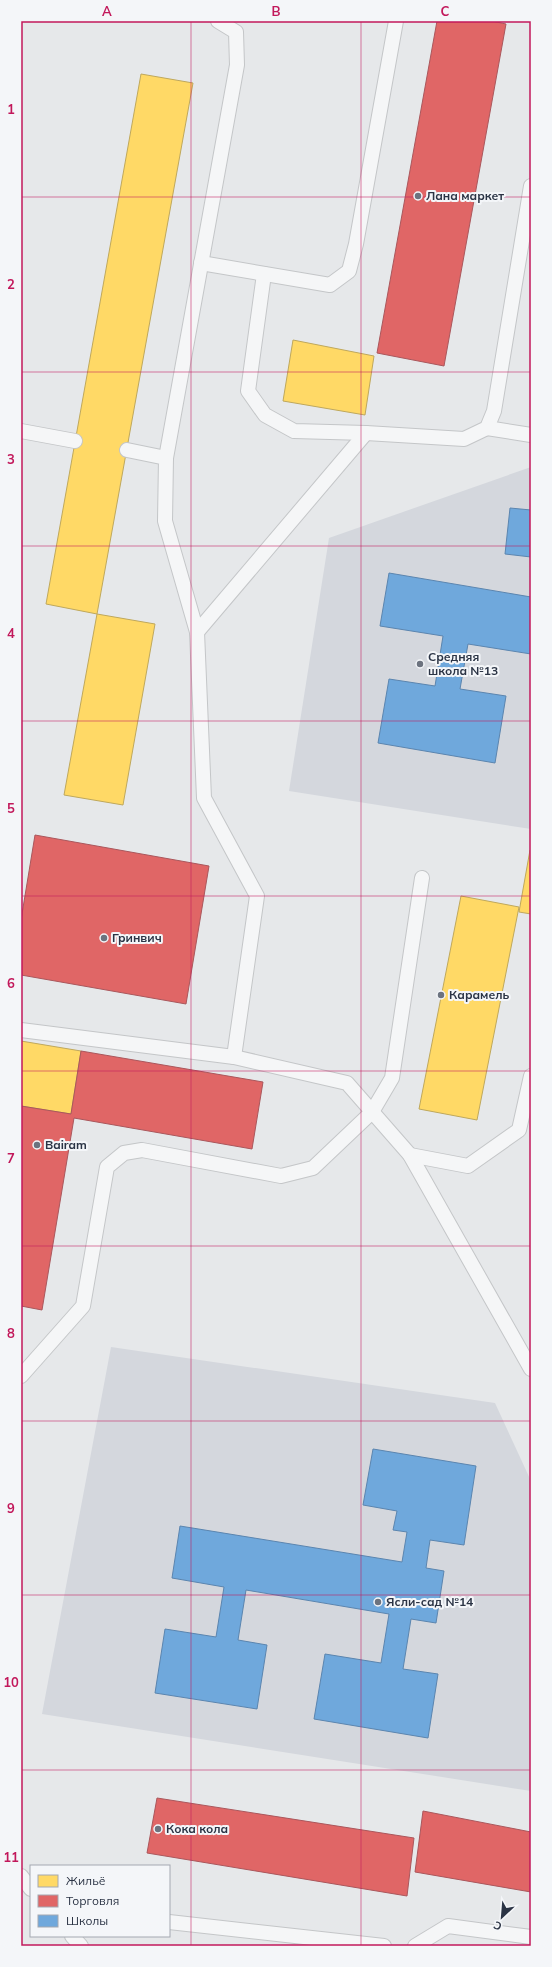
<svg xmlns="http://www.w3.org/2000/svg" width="552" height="1967" font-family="Mulish,sans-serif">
  <rect width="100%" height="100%" fill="#e6e8ea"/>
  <g fill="#d4d7dd">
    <path d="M531 467V829L289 791 329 538Z"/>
    <path d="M111 1347 495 1403 531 1481V1791L42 1714Z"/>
  </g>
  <g fill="#ffd966" stroke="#bfa85c">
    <path d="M141 74 193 83 97 614 46 604Z"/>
    <path d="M293 340 374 356 365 415 283 401Z"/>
    <path d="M97 614 155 624 123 805 64 795Z"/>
    <path d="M530 850H531V914L519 912Z"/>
    <path d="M461 896 519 907 477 1120 419 1109Z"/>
    <path d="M21 1041 81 1051 71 1114 21 1106Z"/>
  </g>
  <g fill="#e06666" stroke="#aa575c">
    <path d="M437 21H492L506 24 444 366 377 353Z"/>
    <path d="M35 835 209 866 186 1004 21 975V920Z"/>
    <path d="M81 1051 263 1082 252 1149 74 1118 42 1310 21 1306V1106L71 1114Z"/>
    <path d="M157 1798 414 1838 407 1896 147 1853Z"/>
    <path d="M423 1811 531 1832V1892L415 1872Z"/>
  </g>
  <g fill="#6fa8dc" stroke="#5b85af">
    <path d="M510 508 531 510V557L505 554Z"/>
    <path d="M389 573 531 597V654L468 644 460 689 506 696 495 763 378 743 389 679 435 686 443 636 380 626Z"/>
    <path d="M373 1449 476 1466 464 1545 430 1540 426 1568 444 1571 436 1623 411 1619 403 1669 438 1674 428 1738 314 1719 325 1654 381 1663 389 1614 246 1590 238 1640 267 1645 257 1709 155 1693 165 1629 216 1637 224 1587 172 1578 180 1526 402 1562 407 1532 393 1530 397 1511 363 1505Z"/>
  </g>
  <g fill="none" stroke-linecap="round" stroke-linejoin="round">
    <g stroke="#c4c6c8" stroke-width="16">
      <g id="lane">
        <path d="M201 263 330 285 349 271 356 244 396 21"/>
        <path d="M264 274 248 391 265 415 294 431 366 433 464 439 487 428 494 411 531 186"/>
        <path d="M487 428 531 435"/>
        <path d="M21 431 75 441"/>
        <path d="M166 458 237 65 236 32 218 21"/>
        <path d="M197 632 366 433"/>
        <path d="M21 1030 234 1057 257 896 204 798 197 632 165 521 166 458 127 450"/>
        <path d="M234 1057 347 1083 410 1155 531 1369"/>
        <path d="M410 1155 468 1166 519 1130 531 1076"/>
        <path d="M21 1376 83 1306 107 1167 124 1153 142 1150 281 1176 313 1168 372 1112 392 1078 422 878"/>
        <path d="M21 1876 31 1889"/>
        <path d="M169 1922 384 1946"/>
        <path d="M72 1936 81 1946"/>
        <path d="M415 1946 448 1926 531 1937"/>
      </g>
    </g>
    <use href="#lane" stroke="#f5f6f7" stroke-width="14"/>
  </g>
  <path fill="none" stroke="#c2185b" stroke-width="1" stroke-opacity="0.55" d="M191 21V1946M361 21V1946M21 197H531M21 372H531M21 546H531M21 721H531M21 896H531M21 1071H531M21 1246H531M21 1421H531M21 1595H531M21 1770H531"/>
  <g fill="#6c737f" stroke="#f4f6f9" stroke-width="1.5">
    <circle cx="418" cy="196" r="4"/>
    <circle cx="420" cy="664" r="4"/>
    <circle cx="104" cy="938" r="4"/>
    <circle cx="441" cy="995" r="4"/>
    <circle cx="37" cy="1145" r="4"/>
    <circle cx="378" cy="1602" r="4"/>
    <circle cx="158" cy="1829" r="4"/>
  </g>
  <g text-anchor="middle" stroke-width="4" stroke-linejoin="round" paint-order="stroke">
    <g font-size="12" font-weight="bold" fill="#2b3445" stroke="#f4f6f9" text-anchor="start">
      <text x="426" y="200">Лана маркет</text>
      <text x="428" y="661">Средняя<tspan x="428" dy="14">школа №13</tspan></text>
      <text x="112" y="942">Гринвич</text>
      <text x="449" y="999">Карамель</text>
      <text x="45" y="1149">Bairam</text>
      <text x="386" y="1606">Ясли-сад №14</text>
      <text x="166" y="1833">Кока кола</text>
    </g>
  </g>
  <rect width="552" height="1967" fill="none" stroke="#f4f6f9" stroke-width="44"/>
  <rect x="30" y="1865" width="140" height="72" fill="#f4f6f9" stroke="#a4a8b1"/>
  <rect x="38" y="1875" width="20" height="12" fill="#ffd966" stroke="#a4a8b1"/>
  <text x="66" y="1885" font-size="12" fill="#2b3445">Жильё</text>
  <rect x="38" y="1895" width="20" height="12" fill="#e06666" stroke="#a4a8b1"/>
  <text x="66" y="1905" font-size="12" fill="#2b3445">Торговля</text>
  <rect x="38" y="1915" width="20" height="12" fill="#6fa8dc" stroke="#a4a8b1"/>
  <text x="66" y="1925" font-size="12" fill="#2b3445">Школы</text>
  <g transform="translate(502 1917) rotate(206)" stroke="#f4f6f9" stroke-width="3" paint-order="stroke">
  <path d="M0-3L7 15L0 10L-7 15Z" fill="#2b3445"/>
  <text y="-6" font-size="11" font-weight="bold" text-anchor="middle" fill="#2b3445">С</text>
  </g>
  <rect x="22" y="22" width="508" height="1923" fill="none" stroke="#c2185b" stroke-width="1.5"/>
  <g font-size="13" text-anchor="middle" font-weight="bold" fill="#c2185b">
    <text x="107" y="16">A</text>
    <text x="276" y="16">B</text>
    <text x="445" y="16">C</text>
    <text x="11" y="114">1</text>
    <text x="11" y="289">2</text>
    <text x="11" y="464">3</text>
    <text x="11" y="638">4</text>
    <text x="11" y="813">5</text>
    <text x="11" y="988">6</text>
    <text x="11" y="1163">7</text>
    <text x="11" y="1338">8</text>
    <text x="11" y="1513">9</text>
    <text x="11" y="1687">10</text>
    <text x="11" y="1862">11</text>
  </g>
</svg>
